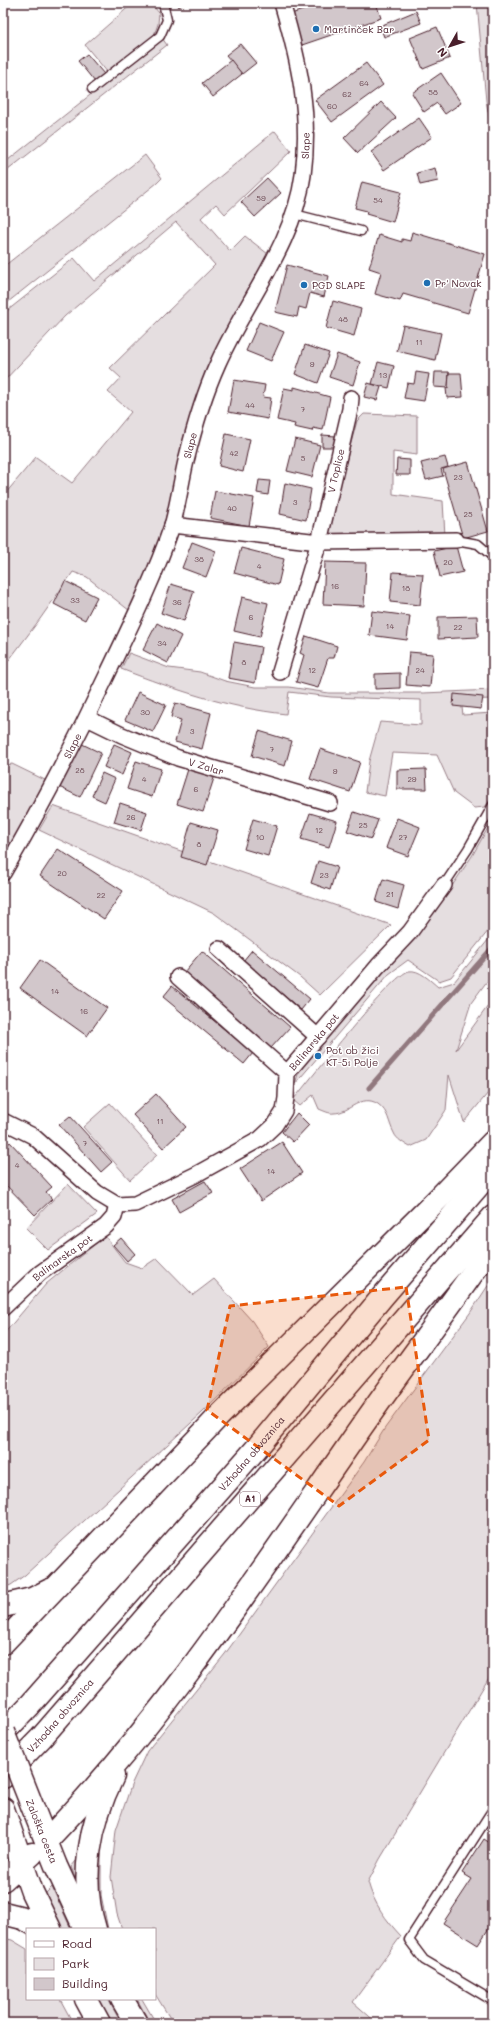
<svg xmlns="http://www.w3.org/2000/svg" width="496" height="2026" font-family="Mali,sans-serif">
  <rect width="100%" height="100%" fill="#fff"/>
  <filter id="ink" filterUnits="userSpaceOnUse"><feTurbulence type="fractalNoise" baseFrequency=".025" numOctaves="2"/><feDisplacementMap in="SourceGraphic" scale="8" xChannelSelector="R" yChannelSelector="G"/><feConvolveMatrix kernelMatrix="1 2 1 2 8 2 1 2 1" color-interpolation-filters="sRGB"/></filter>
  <g filter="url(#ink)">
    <g fill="#e5dee0" stroke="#987e86" fill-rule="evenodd">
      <path d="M133 3H151L159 13 158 24 154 35 108 73 85 45Z"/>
      <path d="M477 3H493V137L486 101Z"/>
      <path d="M162 38 167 45 3 174V164Z"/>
      <path d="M275 131 291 151 225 214 216 204 201 218 230 251 245 236 268 254 210 364 196 399 161 536 130 611 87 577 73 572 40 619 3 668V493L5 494 36 457 72 483 131 412 108 392 121 378 110 368 215 265 176 222 65 316 3 382V314L74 258 94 281Z"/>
      <path d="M145 155 162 178 157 183 3 306V267Z"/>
      <path d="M364 414 417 416V455L393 452V494L443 501 445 536 326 535 357 421Z"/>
      <path d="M129 653 169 668 200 672 225 681 255 687H289L329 693H423L493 690V780L491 799 485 807 474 808 454 793 437 755 392 753 385 796 365 792 369 761 380 722 421 725V700L331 697 289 692 286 714C228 708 176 690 121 669ZM492 699V713L463 715 461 700Z"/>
      <path d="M12 764 47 781 3 859V816L7 810 3 807V766Z"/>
      <path d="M53 806 391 925 320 995 300 977 214 913 39 830Z"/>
      <path d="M493 819V925L451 977 439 981 408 960 389 974 295 1084 300 1068 382 970 412 940 434 913 472 856Z"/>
      <path d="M493 934V973L471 1003 456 1050 493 999V1087L464 1122 449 1075 446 1110 426 1140 410 1147C405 1144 396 1139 394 1133 388 1122 389 1112 378 1104 361 1093 350 1113 334 1113 330 1114 324 1111 319 1109L313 1095 300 1106 293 1100C310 1080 391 975 409 971 419 969 431 981 438 987L454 982Z"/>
      <path d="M110 1103 157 1155 130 1180 83 1127Z"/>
      <path d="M68 1184 97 1214 48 1250 26 1228Z"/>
      <path d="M105 1236 125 1262 142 1268 157 1258 193 1295 214 1279 252 1321 269 1347 202 1413 25 1575 11 1585 3 1588V1335L46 1284Z"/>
      <path d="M493 1278V1671L380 1859 368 1882C374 1904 386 1920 401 1936L353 2002 377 2023H173L155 1994V1929H122L117 1914 111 1877 116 1830 132 1783 147 1751 225 1654 364 1462 385 1428 470 1313Z"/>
      <path d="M98 1850 101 1854V1895L108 1929H103L99 1914Z"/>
      <path d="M81 1855 79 1879H76L71 1867Z"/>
      <path d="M52 1887 71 1929H59L44 1895Z"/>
      <path d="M3 1938 12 1940 27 1949V1999H60L73 2023H3Z"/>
      <path d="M96 1999H108L121 2023H109Z"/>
      <path d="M137 1999H142L156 2023H150Z"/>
    </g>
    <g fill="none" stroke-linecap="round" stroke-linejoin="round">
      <path stroke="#91787e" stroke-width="5" d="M369 1088 493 947"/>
    </g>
    <g fill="#d2c7cb" stroke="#4a1f2b">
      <path d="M176 3H185L179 7Z"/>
      <path d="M324 3H386L377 6 381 18 302 45 291 14Z"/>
      <path d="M416 11 421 23 384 37 380 26Z"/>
      <path d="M437 27 450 58 423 69 410 38Z"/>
      <path d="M240 44 256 63 242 74 226 55Z"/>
      <path d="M87 54 104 74 95 82 78 61Z"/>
      <path d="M231 60 242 74 213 97 202 83Z"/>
      <path d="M366 63 383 85 332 122 315 100Z"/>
      <path d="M441 73 461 103 445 114 437 103 424 112 412 93Z"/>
      <path d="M381 102 396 118 358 153 344 138Z"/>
      <path d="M419 118 432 137 384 170 371 152Z"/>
      <path d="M435 168 438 181 420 185 417 173Z"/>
      <path d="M267 178 281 193 255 217 241 202Z"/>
      <path d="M362 182 401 192 393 222 366 214 367 211 355 208Z"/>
      <path d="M412 232 485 254 468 313 403 294 400 301 375 294 381 272 369 268 379 235 402 242V239L410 241Z"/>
      <path d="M287 265 329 276 324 297 310 293 306 309 299 307 297 317 275 312Z"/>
      <path d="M333 301 361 309 354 336 326 328Z"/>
      <path d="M259 322 284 332 271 361 246 351Z"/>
      <path d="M403 325 441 333 435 360 397 351Z"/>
      <path d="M305 345 329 353 318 383 295 374Z"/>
      <path d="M337 354 360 362 353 385 329 377Z"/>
      <path d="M378 362 394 366 389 388 372 384Z"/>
      <path d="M416 372 429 374 424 401 404 398 407 383 414 384Z"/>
      <path d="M435 372H449L448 388 434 387Z"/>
      <path d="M449 373H461L463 397 447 398 446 388H448Z"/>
      <path d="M234 380 265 385 263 397 271 398 268 419 228 412Z"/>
      <path d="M368 383 381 387 377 400 364 397Z"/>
      <path d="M294 387 330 397 323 430 313 428 312 431 294 427 295 424 277 420 284 388 294 390Z"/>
      <path d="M226 434 250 439 243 472 219 466Z"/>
      <path d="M322 435 336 436V447H322Z"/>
      <path d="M295 439 320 445 312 477 287 471Z"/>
      <path d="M445 457 448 467 441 469 443 476 426 480 421 463Z"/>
      <path d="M397 459 410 460V475H396Z"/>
      <path d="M468 462 488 531 463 538 443 469Z"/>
      <path d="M259 480 270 481 268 495 257 493Z"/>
      <path d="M285 483 311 489 306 520 280 514Z"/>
      <path d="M215 491 254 498 249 526 210 518Z"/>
      <path d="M192 542 216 551 206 577 182 568Z"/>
      <path d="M456 546 463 572 440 577 434 551Z"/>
      <path d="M241 548 284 559 278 585 234 573Z"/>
      <path d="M325 562 366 563 364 606 323 604Z"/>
      <path d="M393 572 423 574 420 605 390 602Z"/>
      <path d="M65 581 97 597 85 620 54 604Z"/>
      <path d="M171 584 194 591 184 621 161 613Z"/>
      <path d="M242 597 268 603 260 637 234 631Z"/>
      <path d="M372 611 410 616 407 640 369 635Z"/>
      <path d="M477 616 478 637 438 639V617Z"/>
      <path d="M157 623 181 636 168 663 143 650Z"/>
      <path d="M306 636 337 646 334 658H328L318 688 296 682 304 655 300 653Z"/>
      <path d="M234 642 261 647 255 683 228 678Z"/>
      <path d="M409 652 433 654 430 687 406 685Z"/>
      <path d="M400 673V688L375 689V674Z"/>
      <path d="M138 692 166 705 153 732 125 720Z"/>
      <path d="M454 694 483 697 481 709 453 706Z"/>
      <path d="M175 703 211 713 202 749 175 742 181 720 171 717Z"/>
      <path d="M259 731 292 741 285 766 252 756Z"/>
      <path d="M80 743 101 753 80 797 59 787Z"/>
      <path d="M114 744 132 752 122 775 104 767Z"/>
      <path d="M320 749 360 762 350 792 310 779Z"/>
      <path d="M136 761 161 769 152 797 127 789Z"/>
      <path d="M189 766 215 775 203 812 177 804Z"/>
      <path d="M426 769 427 789H397V770Z"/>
      <path d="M102 773 115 779 105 802 92 796Z"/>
      <path d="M120 803 147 812 141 830 114 822Z"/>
      <path d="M354 812 378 820 371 839 347 831Z"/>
      <path d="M310 813 337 821 329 847 301 839Z"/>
      <path d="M397 818 420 827 408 856 386 848Z"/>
      <path d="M253 819 277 826 268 856 244 849Z"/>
      <path d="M191 822 218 830 207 865 181 857Z"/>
      <path d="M58 849 123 891 104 919 40 876Z"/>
      <path d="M318 861 337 867 330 890 311 883Z"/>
      <path d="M383 879 404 885 398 909 376 902Z"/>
      <path d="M252 950 310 999 301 1010 243 961Z"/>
      <path d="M202 951 290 1027 271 1048 184 972Z"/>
      <path d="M40 960 107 1008 87 1036 20 988Z"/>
      <path d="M172 986 253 1053 244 1064 163 997Z"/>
      <path d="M156 1094 186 1127 163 1148 133 1115Z"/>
      <path d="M297 1113 309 1125 293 1142 282 1132Z"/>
      <path d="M70 1116 112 1162 101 1172 59 1125Z"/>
      <path d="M10 1142 52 1187 46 1192 52 1199 35 1215 3 1182V1145L5 1147Z"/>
      <path d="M282 1142 302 1173 261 1201 240 1169Z"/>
      <path d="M205 1181 213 1193 179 1212 172 1199Z"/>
      <path d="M121 1238 135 1254 127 1261 113 1245Z"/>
      <path d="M484 1839 493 1845V1922L478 1945 443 1923 472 1879 462 1873Z"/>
    </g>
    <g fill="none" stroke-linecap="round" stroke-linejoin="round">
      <g stroke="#4a1f2b" stroke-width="11">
        <g id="lane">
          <path d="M92 89 160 36 167 20 163 3"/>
          <path d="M294 214 361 231"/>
          <path d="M456 540 478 544 493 557"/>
          <path d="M444 885 468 849 493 805"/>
          <path d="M493 1809 409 1940 424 1960 493 2001"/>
        </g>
      </g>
      <g stroke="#4a1f2b" stroke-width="18">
        <g id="street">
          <path d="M172 525 319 542 456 540"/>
          <path id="s1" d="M280 672 319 542 350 409 351 398"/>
          <path id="s2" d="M87 718 122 735 178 758 330 803"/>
          <path id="s3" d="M3 873C41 808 76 741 108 673 131 625 155 576 172 526 178 505 181 482 186 461 194 428 204 394 218 363 246 300 294 244 303 175 311 114 299 61 282 3"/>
          <path d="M219 949 318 1037"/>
          <path d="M178 977 287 1073"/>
          <path id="s4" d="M3 1121 33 1136 97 1193 117 1205 135 1204 195 1175 260 1139 275 1125 284 1111 286 1098 287 1073 378 966 410 932 444 885"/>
          <path id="s5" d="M3 1308 40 1273 106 1226 114 1217 117 1205"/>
        </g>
      </g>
      <g stroke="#4a1f2b" stroke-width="25">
        <g id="primary">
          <path d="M33 1808 56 1866 85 1929"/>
          <path d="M3 1809 32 1892 50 1929"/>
          <path d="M3 1880 32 1854"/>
          <path d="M3 1913 23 1918 42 1929"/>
          <path d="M86 1999 99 2023"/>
          <path d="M122 1999 136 2023"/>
        </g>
      </g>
      <g stroke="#4a1f2b" stroke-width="25">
        <g id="highway">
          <path d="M3 1606 32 1599 50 1590"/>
          <path d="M3 1643 220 1415 439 1198 493 1142"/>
          <path id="s6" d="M3 1733 30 1705 255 1450 383 1296 493 1169"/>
          <path id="s7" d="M3 1777 41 1738 493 1217"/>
          <path d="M46 1841C163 1720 255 1580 351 1442 397 1375 447 1311 493 1244"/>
          <path d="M95 1929C79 1879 90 1822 113 1776"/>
        </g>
      </g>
      <use href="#lane" stroke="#fff" stroke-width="8"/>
      <use href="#street" stroke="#fff" stroke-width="15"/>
      <use href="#primary" stroke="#fff" stroke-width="22"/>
      <use href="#highway" stroke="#fff" stroke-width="22"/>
      <g stroke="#4a1f2b" stroke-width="25" stroke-linecap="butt">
        <path id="primary-bridge" d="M3 1732 33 1808"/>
      </g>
      <use href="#primary-bridge" stroke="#fff" stroke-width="22"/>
    </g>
  </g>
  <path fill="#e8590c" fill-opacity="0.2" stroke="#e8590c" stroke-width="3" stroke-dasharray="8 5" stroke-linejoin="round" d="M406 1287 429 1440 339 1506 207 1410 230 1306Z"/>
  <g fill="#1f6fb2" stroke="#fff" stroke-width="1.5">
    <circle cx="316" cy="29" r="4"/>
    <circle cx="427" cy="283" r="4"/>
    <circle cx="304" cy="285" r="4"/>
    <circle cx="318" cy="1056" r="4"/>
  </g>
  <g text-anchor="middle" stroke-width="3" stroke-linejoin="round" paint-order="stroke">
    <g font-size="8" fill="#6c4953">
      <text x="364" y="86">64</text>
      <text x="433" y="95">58</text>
      <text x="347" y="97">62</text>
      <text x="332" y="109">60</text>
      <text x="261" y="201">59</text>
      <text x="378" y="203">54</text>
      <text x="343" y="322">48</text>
      <text x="419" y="345">11</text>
      <text x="312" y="367">9</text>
      <text x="383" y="378">13</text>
      <text x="250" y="408">44</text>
      <text x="303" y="412">7</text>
      <text x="234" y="456">42</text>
      <text x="303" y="461">5</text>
      <text x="458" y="480">23</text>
      <text x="295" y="505">3</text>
      <text x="232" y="511">40</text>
      <text x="468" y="517">25</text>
      <text x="199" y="562">38</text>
      <text x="448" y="565">20</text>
      <text x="259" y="569">4</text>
      <text x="335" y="589">16</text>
      <text x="406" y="591">18</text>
      <text x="75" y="603">33</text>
      <text x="177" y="605">36</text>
      <text x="251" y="620">6</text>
      <text x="390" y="629">14</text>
      <text x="458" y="630">22</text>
      <text x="162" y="646">34</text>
      <text x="244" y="665">8</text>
      <text x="312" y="673">12</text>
      <text x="420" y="673">24</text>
      <text x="145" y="715">30</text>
      <text x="192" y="734">3</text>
      <text x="272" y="752">7</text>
      <text x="80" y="773">28</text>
      <text x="335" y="774">9</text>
      <text x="144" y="782">4</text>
      <text x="412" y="782">29</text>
      <text x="196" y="792">6</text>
      <text x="131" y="820">26</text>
      <text x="363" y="828">25</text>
      <text x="319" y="833">12</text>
      <text x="260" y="840">10</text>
      <text x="403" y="840">27</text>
      <text x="199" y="847">8</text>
      <text x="62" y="876">20</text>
      <text x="324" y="878">23</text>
      <text x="390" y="897">21</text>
      <text x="101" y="898">22</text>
      <text x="55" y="994">14</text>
      <text x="84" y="1014">16</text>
      <text x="160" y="1124">11</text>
      <text x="85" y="1146">7</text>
      <text x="17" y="1168">4</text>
      <text x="271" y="1174">14</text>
    </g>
    <rect fill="#fff" stroke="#80626b" stroke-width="1" x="240" y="1492" width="20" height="14" rx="3"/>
    <g font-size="9" font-weight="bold" fill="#4a1f2b">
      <text x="250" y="1502">A1</text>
    </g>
    <g font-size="10" fill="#4a1f2b" stroke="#fff" text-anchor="start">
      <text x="324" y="33">Martinček Bar</text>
      <text x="435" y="287">Pr' Novak</text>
      <text x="312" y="289">PGD SLAPE</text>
      <text x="326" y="1054">Pot ob žici<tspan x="326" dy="12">KT-5: Polje</tspan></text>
    </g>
    <g font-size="10" fill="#4a1f2b" stroke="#fff">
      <text dy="4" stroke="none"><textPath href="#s3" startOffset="793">Slape</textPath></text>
      <text dy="4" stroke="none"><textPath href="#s3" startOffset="469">Slape</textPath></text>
      <text dy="4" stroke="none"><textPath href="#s1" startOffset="209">V Toplice</textPath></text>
      <text dy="4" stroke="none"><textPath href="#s3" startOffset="145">Slape</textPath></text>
      <text dy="4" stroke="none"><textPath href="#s2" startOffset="129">V Zalar</textPath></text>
      <text dy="4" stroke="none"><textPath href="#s4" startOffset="418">Balinarska pot</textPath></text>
      <text dy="4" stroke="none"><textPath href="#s5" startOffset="78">Balinarska pot</textPath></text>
      <text dy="4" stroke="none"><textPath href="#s6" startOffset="374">Vzhodna obvoznica</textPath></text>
      <text dy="4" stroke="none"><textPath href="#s7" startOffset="84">Vzhodna obvoznica</textPath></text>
      <text transform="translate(42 1831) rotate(68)" y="4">Zaloška cesta</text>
    </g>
  </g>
  <rect width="496" height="2026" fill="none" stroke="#fff" stroke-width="16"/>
  <rect x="8" y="8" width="480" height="2010" fill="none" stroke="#4a1f2b" stroke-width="1.5" filter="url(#ink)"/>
  <rect x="26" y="1928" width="130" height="72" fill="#ffffff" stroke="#b7a5aa"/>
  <rect x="34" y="1941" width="20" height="6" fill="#ffffff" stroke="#b7a5aa"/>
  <text x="62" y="1948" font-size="12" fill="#4a1f2b">Road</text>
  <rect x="34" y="1958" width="20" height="12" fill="#e5dee0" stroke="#b7a5aa"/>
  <text x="62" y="1968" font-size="12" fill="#4a1f2b">Park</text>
  <rect x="34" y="1978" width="20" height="12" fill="#d2c7cb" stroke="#b7a5aa"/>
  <text x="62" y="1988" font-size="12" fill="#4a1f2b">Building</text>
  <g transform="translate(450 46) rotate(231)" stroke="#ffffff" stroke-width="3" paint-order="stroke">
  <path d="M0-3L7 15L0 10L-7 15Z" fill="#4a1f2b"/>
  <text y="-6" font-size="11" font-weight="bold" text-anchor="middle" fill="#4a1f2b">N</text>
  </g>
</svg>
